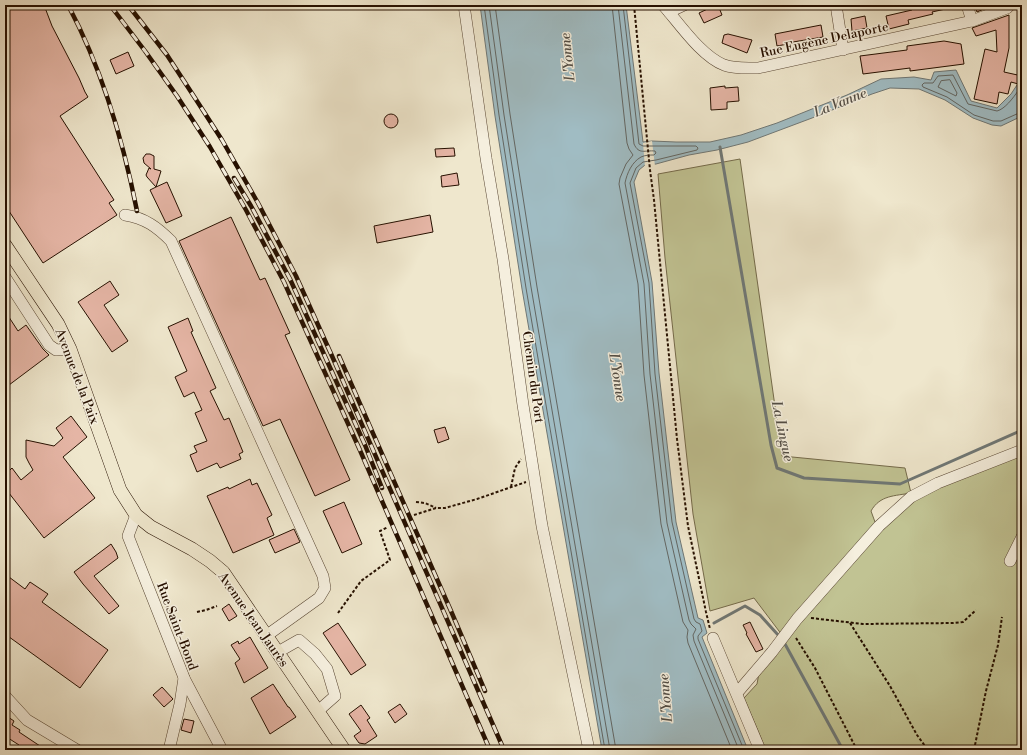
<svg xmlns="http://www.w3.org/2000/svg" width="1027" height="755" font-family="'Libre Bodoni',serif">
  <rect width="100%" height="100%" fill="#efe7cd"/>
  <filter id="stains"><feTurbulence type="fractalNoise" baseFrequency=".005" numOctaves="4"/><feColorMatrix values="0 0 0 0 .2 0 0 0 0 .09 0 0 0 0 .02 0 0 0 .5 -.17"/></filter>
  <radialGradient id="worn" r=".72"><stop offset=".6" stop-color="#630" stop-opacity="0"/><stop offset="1" stop-color="#630" stop-opacity=".3"/></radialGradient>
  <g fill="#c1c393" stroke="#746a4a">
    <path d="M740 159 782 456 905 468 911 493C895 496 880 495 871 511L875 522 873 530 782 635 754 598 710 611 693 514 665 258 658 174Z"/>
    <path d="M1022 454V750H766L744 698 757 684 759 673 785 640 877 534 914 498Z"/>
  </g>
  <path fill="#a0bcc3" stroke="#6f7775" d="M480 5H626L643 142 652 141 676 142H710L741 135 777 123 847 95 881 79 914 77 931 80 934 72 956 70 971 101 997 108 1011 94 1017 85 1022 87V116L1001 126 992 125 973 118 945 100 919 89 890 88 872 94 812 118 748 142 717 150 689 155 656 164 645 165 639 170 634 182 652 282 659 373 676 522 698 618 703 620 707 633 702 637 748 750H602L522 289 495 116Z"/>
  <path fill="#efe7cd" d="M652 141 655 166 645 168 643 143Z"/>
  <g fill="none" stroke-linecap="round" stroke-linejoin="round">
    <g stroke="#636662" stroke-width="1">
      <path d="M484 5 499 115 526 288 605 750"/>
      <path d="M489 5 504 115 531 287 610 750"/>
      <path d="M495 5 510 114 537 287 616 750"/>
      <path d="M612 5 627 143 629 149 633 155 626 164 620 178 619 184 638 284 644 375 661 524 683 622 688 630 687 637 688 643 732 750"/>
      <path d="M618 5 634 144C639 155 645 150 655 151L656 153 654 155C650 155 645 155 641 157 632 162 627 173 625 183L644 284 650 374 667 523 689 620 691 624 696 629 693 635 694 641 739 750"/>
      <path d="M623 5 639 144 643 146H696L698 148 697 150 656 160 643 162 636 168 630 183 649 283 655 374 672 522 694 619 696 622 700 624 702 631 698 636V639L744 750"/>
      <path d="M950 80 957 93 956 96 938 87 941 81Z"/>
      <path d="M1022 90 1018 91C1013 98 1005 109 997 111L968 104 953 75 938 76 933 83H924L922 85 923 87 947 97 974 115 993 121H1001L1019 113H1022"/>
    </g>
    <g stroke="#6f7775" stroke-width="3">
      <path d="M720 147 771 445 777 468 804 478 900 484 1022 430"/>
      <path d="M714 623 745 606 760 615 779 636"/>
      <path d="M785 644 843 750"/>
    </g>
  </g>
  <g fill="#e5b5a5" stroke="#261000">
    <path d="M5 5H44L52 26 79 78 85 92 88 97 60 116 114 200 109 203 117 215 43 263 5 205Z"/>
    <path d="M716 5H718L722 15 704 23 699 13Z"/>
    <path d="M911 5H949L950 8 932 12 933 14 908 20 909 24 889 29 886 16 912 10Z"/>
    <path d="M974 5H985L986 8 977 12Z"/>
    <path d="M1009 15V48L1004 72 1022 76V85L1011 82 1008 94 999 92 997 104 974 99 985 49 997 52 996 30 976 36 972 28Z"/>
    <path d="M865 16 867 28 852 31 851 19Z"/>
    <path d="M821 25 823 37 793 42V43L777 46 775 34Z"/>
    <path d="M728 34 752 40 747 53 722 43 724 35Z"/>
    <path d="M944 41 961 44 964 64 910 71V68L863 74 860 56 907 50V46Z"/>
    <path d="M128 52 134 66 116 74 110 60Z"/>
    <path d="M725 86V88L738 87 739 101 727 102V109L711 110 710 88Z"/>
    <circle cx="391" cy="121" r="7"/>
    <path d="M454 148 455 156 436 157 435 149Z"/>
    <path d="M146 154H150L154 156V169L161 171 156 187 167 182 182 216 166 223 150 190 156 187 147 177 146 175 149 168 151 169 144 163 143 158Z"/>
    <path d="M457 173 459 185 442 187 441 176Z"/>
    <path d="M430 215 433 232 377 243 374 226Z"/>
    <path d="M231 217 260 280 265 278 290 333 285 335 350 480 315 496 280 419 263 426 179 241Z"/>
    <path d="M110 281 119 295 104 305 128 341 112 352 78 302Z"/>
    <path d="M5 311 18 331 26 325 43 349 49 355 5 388Z"/>
    <path d="M188 318 193 331 191 332 216 388 210 391 224 420 229 418 243 452 239 454 241 459 220 468 217 463 197 472 190 455 197 452 194 446 207 441 195 413 202 410 194 392 184 397 175 377 187 371 168 327Z"/>
    <path d="M71 416 87 437 63 457 95 498 44 538 5 488V464L10 470 12 468 21 480 33 470 29 463 26 457V440L54 446 63 438 56 428Z"/>
    <path d="M445 427 449 439 438 443 434 430Z"/>
    <path d="M250 479 252 485 257 483 272 515 267 518 274 535 233 553 207 496 228 487 229 489Z"/>
    <path d="M344 502 362 544 342 553 323 511Z"/>
    <path d="M294 529 300 542 275 553 269 540Z"/>
    <path d="M111 544 116 552 118 558 94 576 119 606 109 614 83 584 74 572Z"/>
    <path d="M5 574 25 589 30 582 48 594 42 602 108 650 80 688 5 634Z"/>
    <path d="M229 604 237 616 229 621 222 609Z"/>
    <path d="M750 622 763 649 756 652 746 634 747 633 743 625Z"/>
    <path d="M338 623 366 665 351 675 323 633Z"/>
    <path d="M250 637 268 668 244 683 235 663 240 659 231 645 238 641 239 644Z"/>
    <path d="M273 684 288 707H289L296 717 270 734 251 698Z"/>
    <path d="M162 687 173 699 164 707 153 695Z"/>
    <path d="M400 704 407 714 395 723 388 712Z"/>
    <path d="M361 705 370 718 367 720 377 736 365 744 359 743 354 736 361 731 349 714Z"/>
    <path d="M5 715 14 721 12 725 20 730 19 732 46 750H16L19 745 5 736Z"/>
    <path d="M184 719 194 721 191 733 181 730Z"/>
  </g>
  <g fill="none" stroke-linecap="round" stroke-linejoin="round">
    <g stroke="#584633" stroke-width="12">
      <g id="minor">
        <path d="M464 5 486 158 503 259 523 405 542 526 589 750"/>
        <path d="M663 5C679 23 701 56 724 65 735 69 746 68 758 68L972 21 1007 8 1010 5"/>
        <path d="M836 5 843 50"/>
        <path d="M967 5 972 21"/>
        <path d="M669 12 684 5"/>
        <path d="M125 215C145 218 157 227 171 241L323 576 325 588 319 598 266 636"/>
        <path d="M5 277 49 345 56 350 70 349"/>
        <path d="M136 515 128 536 183 675 184 678 180 704 169 750"/>
        <path d="M1010 561 1022 537"/>
        <path d="M713 638 760 750"/>
        <path d="M278 652 299 640 315 654 327 669 335 696 318 711"/>
        <path d="M184 678 222 750"/>
        <path d="M737 693 772 652 797 619 879 526 911 497 938 483 1022 450"/>
        <path d="M5 696 27 720 77 750"/>
      </g>
    </g>
    <g stroke="#261000" stroke-width="14">
      <path id="major" d="M5 245 58 324 70 349 120 490 136 515 151 527 192 549 210 561 223 572 344 750"/>
    </g>
    <g stroke="#261000" stroke-width="2" stroke-dasharray="3 2" stroke-linecap="butt">
      <path d="M634 5 650 170 654 200 677 439 688 526 706 612 710 629"/>
      <path d="M511 487 515 468 521 459"/>
      <path d="M416 502 425 503 436 508"/>
      <path d="M414 515 436 508H445L477 499 526 482"/>
      <path d="M166 608 169 607 176 626H174"/>
      <path d="M197 612 206 610 217 606"/>
      <path d="M338 613 361 581 390 560 380 531 388 527"/>
      <path d="M811 618 863 624 953 623 963 622 976 610"/>
      <path d="M850 623 890 686 917 735 928 750"/>
      <path d="M796 638 815 668 857 750"/>
      <path d="M974 750 986 691 998 645 1002 617"/>
    </g>
    <use href="#minor" stroke="#f5efde" stroke-width="11"/>
    <use href="#major" stroke="#efe7cd" stroke-width="13"/>
    <g stroke="#261000" stroke-width="4.5">
      <g id="rail">
        <path d="M68 5C102 69 123 140 137 211"/>
        <path d="M110 5 145 51 177 96 210 147 246 210 284 282 359 448 490 750"/>
        <path d="M128 5 167 55 195 98 222 140 258 203 296 276 332 356 504 750"/>
        <path d="M234 178 251 206 290 279 365 445 382 488"/>
        <path d="M339 356 451 611 485 691"/>
      </g>
    </g>
    <use href="#rail" stroke="#f5efde" stroke-width="3" stroke-dasharray="9" stroke-linecap="butt"/>
  </g>
  <g text-anchor="middle" stroke-width="3" stroke-linejoin="round" paint-order="stroke">
    <g font-size="13" fill="#261000" stroke="#f5efde">
      <text transform="translate(824 39) rotate(-12)" y="5">Rue Eugène Delaporte</text>
      <text transform="translate(78 376) rotate(69)" y="5">Avenue de la Paix</text>
      <text transform="translate(534 377) rotate(82)" y="5">Chemin du Port</text>
      <text transform="translate(254 619) rotate(55)" y="5">Avenue Jean Jaurès</text>
      <text transform="translate(178 626) rotate(69)" y="5">Rue Saint-Bond</text>
    </g>
    <g font-size="14" font-style="italic" fill="#514c44" stroke="#f5efde">
      <text transform="translate(567 57) rotate(-96)" y="5">L'Yonne</text>
      <text transform="translate(840 102) rotate(-22)" y="5">La Vanne</text>
      <text transform="translate(618 377) rotate(81)" y="5">L'Yonne</text>
      <text transform="translate(783 431) rotate(78)" y="5">La Lingue</text>
      <text transform="translate(665 698) rotate(-95)" y="5">L'Yonne</text>
    </g>
  </g>
  <rect width="1027" height="755" fill="none" stroke="#efe7cd" stroke-width="20"/>
  <rect x="6" y="6" width="1015" height="743" fill="none" stroke="#261000" stroke-width="2"/>
  <rect x="10" y="10" width="1007" height="735" fill="none" stroke="#261000"/>
  <rect width="100%" height="100%" filter="url(#stains)"/>
  <rect width="100%" height="100%" fill="url(#worn)"/>
</svg>
